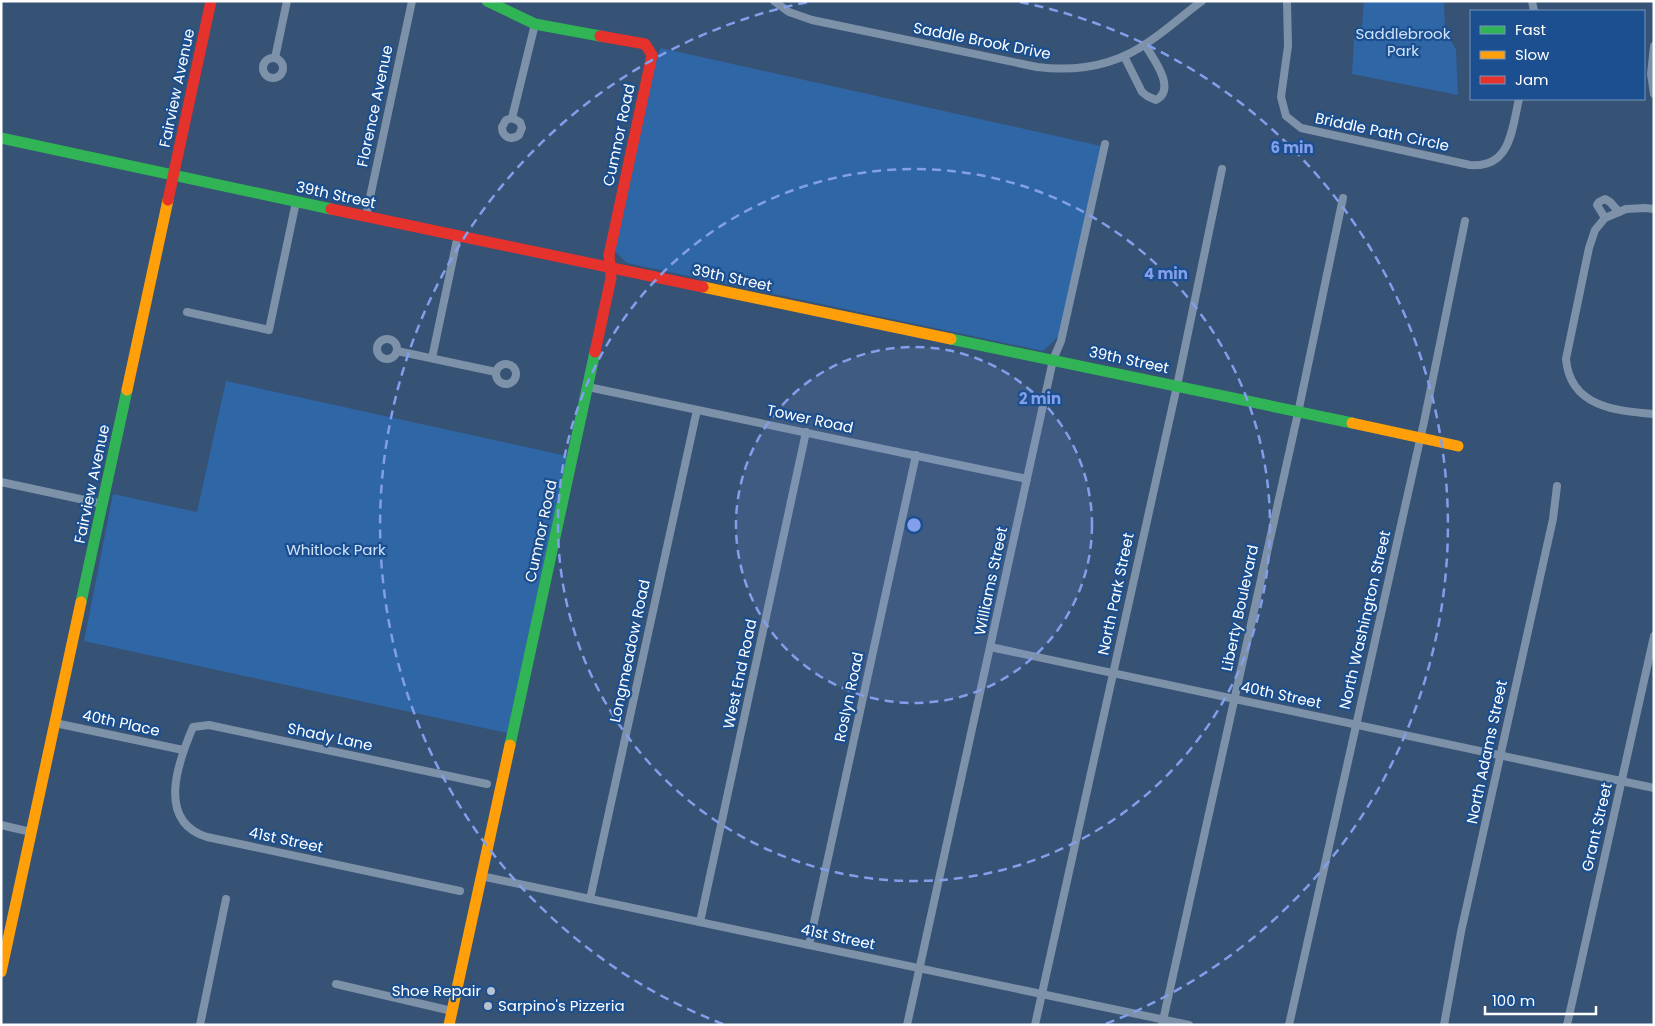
<svg xmlns="http://www.w3.org/2000/svg" width="1655" height="1026" font-family="Poppins,sans-serif">
  <rect width="100%" height="100%" fill="#365274"/>
  <g fill="#2f66a5">
    <path d="M1364 1H1444L1445 32 1456 49 1458 95 1352 74 1354 39 1362 26Z"/>
    <path d="M661 48 1101 146 1059 336 1043 351 627 263 615 251 656 57Z"/>
    <path d="M226 381 567 456 507 733 84 641 113 494 197 512Z"/>
  </g>
  <g fill="none" stroke-linecap="round" stroke-linejoin="round">
    <g stroke="#7d92a8" stroke-width="8">
      <path d="M774 1 789 12 812 20 1037 67C1077 72 1117 65 1150 41 1168 29 1184 14 1202 1"/>
      <path d="M1287 1 1288 46 1281 97 1286 116 1301 128 1470 165C1511 169 1512 128 1519 99"/>
      <path d="M1532 1 1534 11"/>
      <path d="M1654 46 1651 74 1654 94"/>
      <path d="M1124 56 1142 92 1147 96 1156 100C1177 89 1153 58 1145 45"/>
      <path d="M275 58 287 1"/>
      <circle cx="273" cy="68" r="10"/>
      <path d="M512 118 520 122 522 128 519 135C511 141 502 137 502 127L506 120 512 118 535 24"/>
      <path d="M1654 209 1645 208 1626 209 1605 218 1595 230 1589 248 1566 359C1570 407 1616 411 1654 414"/>
      <path d="M366 216 412 1"/>
      <path d="M1605 218 1597 205 1599 202 1605 199 1610 202 1619 212"/>
      <path d="M187 312 269 330 296 202"/>
      <circle cx="387" cy="349" r="10"/>
      <path d="M397 351 496 372"/>
      <path d="M432 358 458 235"/>
      <circle cx="506" cy="374" r="10"/>
      <path d="M588 387 1027 479"/>
      <path d="M1 482 103 504"/>
      <path d="M990 647 1654 788"/>
      <path d="M55 723 183 750"/>
      <path d="M1 825 31 832"/>
      <path d="M481 876 1189 1025"/>
      <path d="M460 891 207 837C156 821 178 762 193 727L209 725 487 784"/>
      <path d="M590 899 697 410"/>
      <path d="M700 922 806 432"/>
      <path d="M809 945 916 455"/>
      <path d="M336 984 452 1011"/>
      <path d="M200 1025 226 899"/>
      <path d="M907 1025 1053 360 1061 341 1105 144"/>
      <path d="M1035 1025 1177 386 1222 169"/>
      <path d="M1162 1025 1298 413 1343 198"/>
      <path d="M1289 1025 1424 422 1465 221"/>
      <path d="M1444 1025 1461 932 1553 519 1557 486"/>
      <path d="M1567 1025 1654 636"/>
    </g>
    <g stroke="#30b455" stroke-width="11">
      <path d="M487 1 535 24 600 36"/>
      <path d="M1 138 331 209"/>
      <path d="M951 339 1352 423"/>
      <path d="M81 602 127 390"/>
      <path d="M510 745 595 352"/>
    </g>
    <g stroke="#ff9f0a" stroke-width="11">
      <path d="M703 287 951 339"/>
      <path d="M127 390 168 200"/>
      <path d="M1352 423 1458 446"/>
      <path d="M1 972 81 602"/>
      <path d="M449 1025 510 745"/>
    </g>
    <g stroke="#e5322d" stroke-width="11">
      <path d="M168 200 211 1"/>
      <path d="M331 209 703 287"/>
      <path d="M595 352 611 278 609 255 652 55 645 44 600 36"/>
    </g>
  </g>
  <circle cx="914" cy="525" r="178" fill="#839eea" fill-opacity=".12"/>
  <g fill="none" stroke="#839eea" stroke-width="2.5" stroke-dasharray="9 6">
    <circle cx="914" cy="525" r="178"/>
    <circle cx="914" cy="525" r="356"/>
    <path d="M723 1024A534 534 0 0 1 808 2M1020 2A534 534 0 0 1 1105 1024"/>
  </g>
  <g fill="#b9c2ce" stroke="#1b4f8f" stroke-width="2">
    <circle cx="491" cy="991" r="5"/>
    <circle cx="488" cy="1006" r="5"/>
  </g>
  <g text-anchor="middle" stroke-width="4.5" stroke-linejoin="round" paint-order="stroke">
    <g font-size="15" fill="#cfe3fa" stroke="#1b4f8f">
      <text x="1403" y="39">Saddlebrook<tspan x="1403" dy="17">Park</tspan></text>
      <text x="336" y="555">Whitlock Park</text>
    </g>
    <g font-size="15" fill="#fff" stroke="#1b4f8f">
      <text transform="translate(982 41) rotate(11)" y="5">Saddle Brook Drive</text>
      <text transform="translate(177 88) rotate(-78)" y="5">Fairview Avenue</text>
      <text transform="translate(375 106) rotate(-78)" y="5">Florence Avenue</text>
      <text transform="translate(1382 132) rotate(12)" y="5">Briddle Path Circle</text>
      <text transform="translate(619 135) rotate(-78)" y="5">Cumnor Road</text>
      <text transform="translate(336 195) rotate(12)" y="5">39th Street</text>
      <text transform="translate(732 278) rotate(12)" y="5">39th Street</text>
      <text transform="translate(1129 360) rotate(12)" y="5">39th Street</text>
      <text transform="translate(810 419) rotate(12)" y="5">Tower Road</text>
      <text transform="translate(92 484) rotate(-78)" y="5">Fairview Avenue</text>
      <text transform="translate(541 531) rotate(-78)" y="5">Cumnor Road</text>
      <text transform="translate(991 581) rotate(-78)" y="5">Williams Street</text>
      <text transform="translate(1116 594) rotate(-78)" y="5">North Park Street</text>
      <text transform="translate(1240 608) rotate(-78)" y="5">Liberty Boulevard</text>
      <text transform="translate(1365 620) rotate(-77)" y="5">North Washington Street</text>
      <text transform="translate(630 651) rotate(-78)" y="5">Longmeadow Road</text>
      <text transform="translate(740 674) rotate(-78)" y="5">West End Road</text>
      <text transform="translate(1281 695) rotate(12)" y="5">40th Street</text>
      <text transform="translate(849 697) rotate(-78)" y="5">Roslyn Road</text>
      <text transform="translate(121 723) rotate(12)" y="5">40th Place</text>
      <text transform="translate(330 737) rotate(12)" y="5">Shady Lane</text>
      <text transform="translate(1487 752) rotate(-78)" y="5">North Adams Street</text>
      <text transform="translate(1597 827) rotate(-77)" y="5">Grant Street</text>
      <text transform="translate(286 840) rotate(12)" y="5">41st Street</text>
      <text transform="translate(838 937) rotate(12)" y="5">41st Street</text>
    </g>
    <g font-size="15" fill="#fff" stroke="#1b4f8f" text-anchor="end">
      <text x="481" y="996">Shoe Repair</text>
      <text x="498" y="1011" text-anchor="start">Sarpino's Pizzeria</text>
    </g>
  </g>
  <circle cx="914" cy="525" r="8" fill="#839eea" stroke="#1b4f8f" stroke-width="2.5"/>
  <g font-size="15" text-anchor="middle" font-weight="bold" fill="#839eea" stroke="#1b4f8f" stroke-width="4.5" stroke-linejoin="round" paint-order="stroke">
    <text x="1292" y="153">6 min</text>
    <text x="1166" y="279">4 min</text>
    <text x="1040" y="404">2 min</text>
  </g>
  <rect width="1655" height="1026" fill="none" stroke="#ffffff" stroke-width="5"/>
  <rect x="1470" y="10" width="175" height="90" fill="#1b4f8f" stroke="#7695bc"/>
  <rect x="1480" y="26" width="25" height="8" fill="#30b455" stroke="#7695bc"/>
  <text x="1515" y="35" font-size="15" fill="#ffffff">Fast</text>
  <rect x="1480" y="51" width="25" height="8" fill="#ff9f0a" stroke="#7695bc"/>
  <text x="1515" y="60" font-size="15" fill="#ffffff">Slow</text>
  <rect x="1480" y="76" width="25" height="8" fill="#e5322d" stroke="#7695bc"/>
  <text x="1515" y="85" font-size="15" fill="#ffffff">Jam</text>
  <path d="M1485 1006v8h111v-8" fill="none" stroke="#ffffff" stroke-width="2.5"/>
  <text x="1492" y="1006" font-size="15" fill="#ffffff" stroke="#1b4f8f" stroke-width="4" paint-order="stroke">100 m</text>
</svg>
